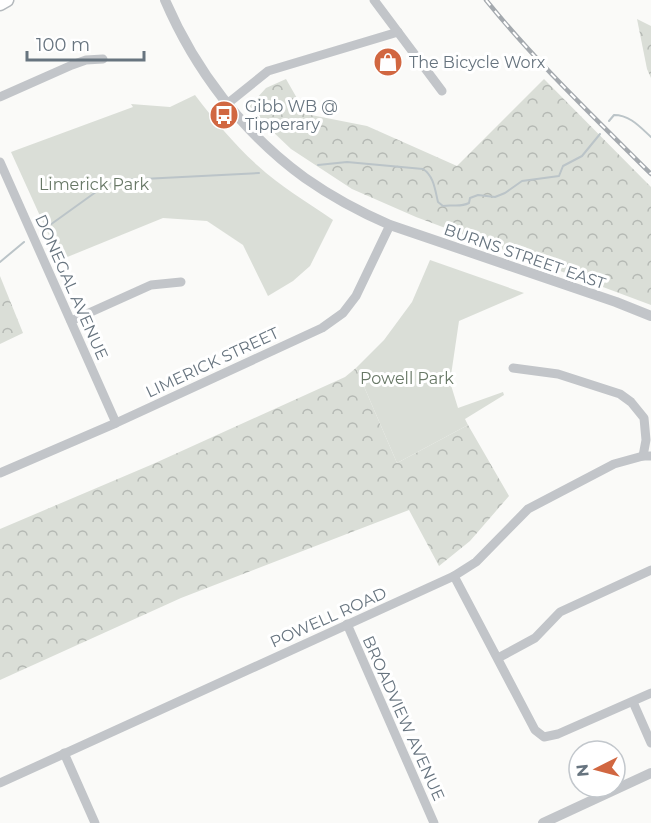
<svg xmlns="http://www.w3.org/2000/svg" width="651" height="823" font-family="Montserrat,sans-serif">
  <defs>
    <pattern id="forest-crowns" width="20" height="18" patternUnits="userSpaceOnUse" patternTransform="scale(1.5)"><rect width="20" height="18" fill="#daded7"/><path d="M2 6a3 3 0 1 1 6 0M12 15a3 3 0 1 1 6 0" fill="none" stroke="#b5b9b4"/></pattern>
  </defs>
  <rect width="100%" height="100%" fill="#fafaf8"/>
  <g fill="url(#forest-crowns)">
    <path d="M637 19 651 26V78L647 69Z"/>
    <path d="M286 79 306 114 367 126 457 166 544 79 651 187V305L416 217 352 189 291 149 248 108 266 88Z"/>
    <path d="M0 276 23 333 0 344Z"/>
    <path d="M356 368 397 463 468 425 509 496 470 541 439 566 409 510 181 598 0 680V529L153 464 345 377Z"/>
  </g>
  <g fill="#daded7">
    <path d="M195 95C214 120 234 144 257 165 280 186 307 202 333 220L310 266 293 281 268 296 243 245 207 221 163 218 60 260 11 152 133 107 131 104 170 107Z"/>
    <path d="M430 260 524 293 459 321 450 382 458 408 503 392 504 395 465 419 468 425 397 463 356 368 384 340 412 302Z"/>
  </g>
  <g fill="none" stroke-linecap="round" stroke-linejoin="round">
    <g stroke="#bbc4c8" stroke-width="2">
      <path d="M609 121 614 115C630 115 640 127 651 137"/>
      <path d="M318 165 347 162 423 169C434 176 435 190 438 202L443 206C453 204 459 208 469 203L470 198 478 195 495 197 505 193 522 181 559 176 563 166 582 156 600 134"/>
      <path d="M43 230 107 184 123 180 259 173"/>
      <path d="M0 262 24 242"/>
    </g>
    <g stroke="#b4b9bd" stroke-width="15">
      <path id="secondary" d="M0 4 7 0"/>
    </g>
    <g stroke="#c2c5c9" stroke-width="9">
      <path d="M374 0 442 91"/>
      <path d="M0 97 72 65 86 60 103 59"/>
      <path d="M227 104 268 71 398 32"/>
      <path d="M0 162 116 423"/>
      <path d="M71 321 151 285 181 282"/>
      <path d="M513 368 558 374 620 394 631 402 644 418 646 440 643 456"/>
      <path d="M0 473 116 423 322 328 343 313 356 296 390 225"/>
      <path d="M454 576 535 730 544 737 558 734 651 693"/>
      <path d="M347 624 434 823"/>
      <path d="M498 658 535 638 560 612 651 570"/>
      <path d="M633 702 651 743"/>
      <path d="M64 753 95 823"/>
      <path d="M0 783 454 576 476 562 528 509 614 464 643 456H651"/>
    </g>
    <g stroke="#c2c5c9" stroke-width="10">
      <path d="M165 0C195 70 243 133 305 178 332 197 360 212 390 225L616 302 651 316"/>
      <path d="M543 823 651 773"/>
    </g>
    <use href="#secondary" stroke="#fff" stroke-width="12"/>
    <g stroke="#a4a9ae" stroke-width="4.5">
      <path id="rail" d="M486 0C536 62 595 118 651 174"/>
    </g>
    <use href="#rail" stroke="#fff" stroke-width="2" stroke-dasharray="7" stroke-linecap="butt"/>
  </g>
  <defs>
    <g id="shop-disc" transform="scale(1.5)"><circle r="9.5" fill="#d16741" stroke="#fff"/><path d="M-5-2.5h2.3a2.7 3.5 0 0 1 5.4 0H5L5.5 6h-11ZM-1.5-2.5h3a1.5 2.3 0 0 0-3 0Z" fill="#fff"/></g>
    <g id="bus-disc" transform="scale(1.5)"><circle r="9.5" fill="#d16741" stroke="#fff"/><path d="M-5-6H5V4H4V6H2V4H-2V6H-4V4H-5ZM-3.5-4V0h7V-4ZM-3.5 1.2v1.5H-2V1.2ZM2 1.2v1.5H3.5V1.2Z" fill="#fff"/></g>
  </defs>
  <g fill-rule="evenodd">
    <use href="#shop-disc" x="388" y="62"/>
    <use href="#bus-disc" x="224" y="115"/>
  </g>
  <g text-anchor="middle" stroke-width="6" stroke-linejoin="round" paint-order="stroke">
    <g font-size="16" fill="#67747f" stroke="#fff" text-anchor="start">
      <text x="409" y="68">The Bicycle Worx</text>
      <text x="245" y="112">Gibb WB @<tspan x="245" dy="18">Tipperary</tspan></text>
    </g>
    <g font-size="16" fill="#687866" stroke="#fff">
      <text x="94" y="190">Limerick Park</text>
      <text x="407" y="384">Powell Park</text>
    </g>
    <g font-size="16" fill="#67747f" stroke="#fff">
      <text transform="translate(525 256) rotate(19)" y="6">BURNS STREET EAST</text>
      <text transform="translate(72 287) rotate(66)" y="6">DONEGAL AVENUE</text>
      <text transform="translate(212 362) rotate(-25)" y="6">LIMERICK STREET</text>
      <text transform="translate(328 617) rotate(-24)" y="6">POWELL ROAD</text>
      <text transform="translate(404 718) rotate(66)" y="6">BROADVIEW AVENUE</text>
    </g>
  </g>
  <g transform="translate(597 769) rotate(264)"><circle r="28" fill="#ffffff" stroke="#c2c7cc" stroke-width="1.5"/>
  <path d="M0-4.5L10 22L0 15L-10 22Z" fill="#d16741"/>
  <text y="-9" font-size="16" font-weight="bold" text-anchor="middle" fill="#67747f">N</text>
  </g>
  <path d="M27 51v9h117v-9" fill="none" stroke="#67747f" stroke-width="3"/>
  <text x="36" y="51" font-size="18" fill="#67747f" stroke="#ffffff" stroke-width="4.5" paint-order="stroke">100 m</text>
</svg>
